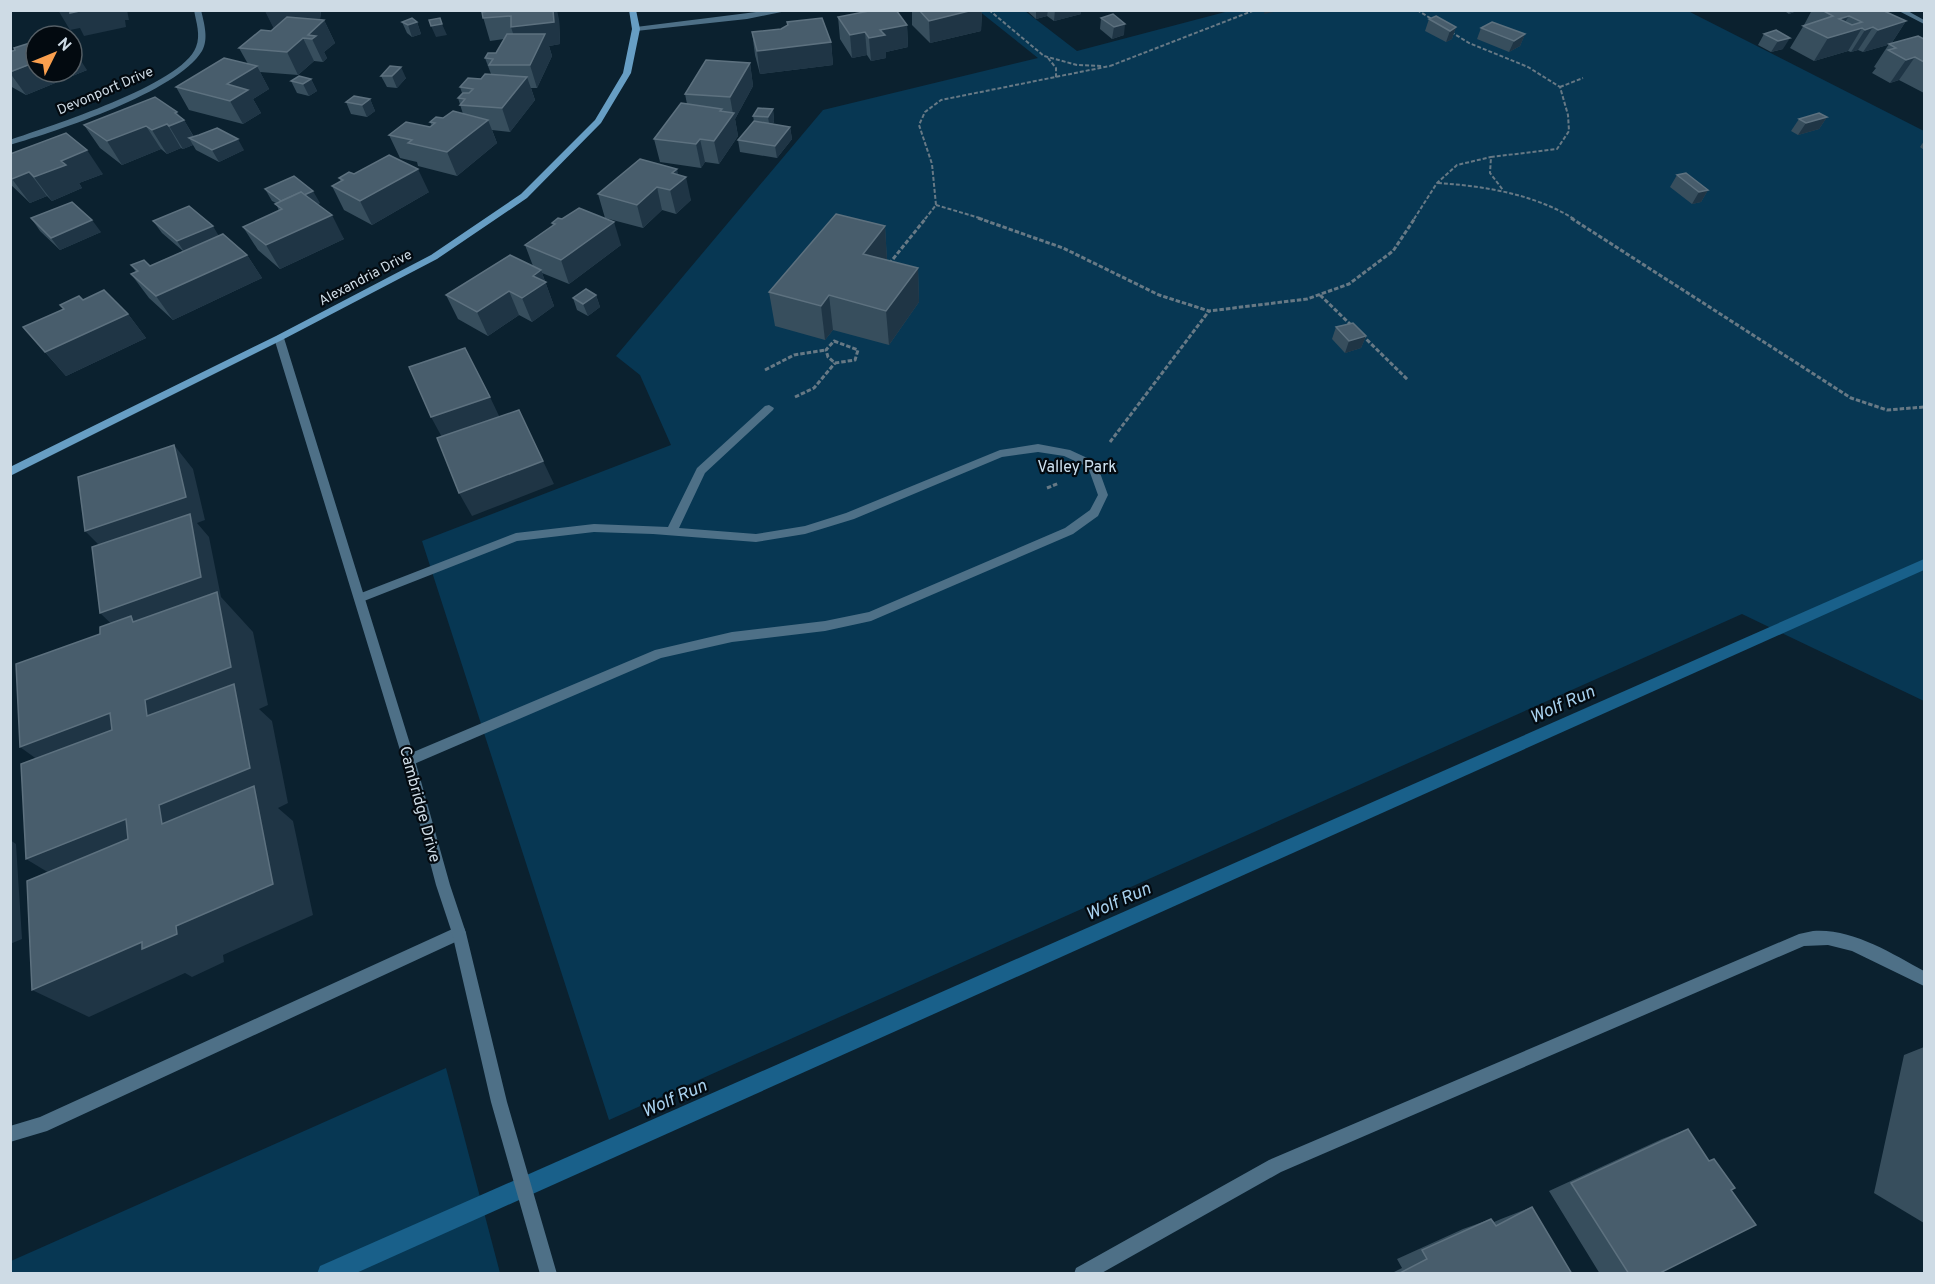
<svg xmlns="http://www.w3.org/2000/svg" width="1935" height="1284" font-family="Overpass,sans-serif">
  <rect width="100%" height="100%" fill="#0b212f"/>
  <g fill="#073753">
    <path d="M979 11H1025L1077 51 1229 11H1688L1924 131V701L1742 614 609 1120 422 541 671 445 640 375 616 356 823 110 1038 58Z"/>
    <path d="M446 1068 500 1273H11V1261Z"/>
  </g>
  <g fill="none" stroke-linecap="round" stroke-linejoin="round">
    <path fill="#19608a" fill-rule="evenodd" d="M1924 559V570L354 1274H317L320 1266Z"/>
    <g stroke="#677985" stroke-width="2" stroke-dasharray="4 2" stroke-linecap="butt">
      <path d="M989 10 1044 56 1077 65 1102 66"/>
      <path d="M1417 10 1435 21"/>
      <path d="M1451 32 1469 43 1528 67 1560 87 1568 115 1569 131 1557 149 1491 157 1490 173 1503 190"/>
      <path d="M1048 58 1056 68V79"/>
      <path d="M1110 66 1255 10"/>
      <path d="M1560 87 1583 78"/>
      <path d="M1438 183C1484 186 1534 194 1574 219"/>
      <path d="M936 205 983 219"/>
      <path d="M925 219 936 205 932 164 919 125 925 112 941 100 1110 66"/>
      <path d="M1414 219 1437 183 1457 165 1491 157"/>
    </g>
    <g stroke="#677985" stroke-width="3" stroke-dasharray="4.5 2" stroke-linecap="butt">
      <path d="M978 218 1063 248 1159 295 1209 311 1307 299 1349 284 1393 251 1415 218"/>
      <path d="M1571 218 1851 398 1887 410 1924 407"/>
      <path d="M889 264 926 218"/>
      <path d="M1320 295 1352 326"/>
      <path d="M1362 335 1408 380"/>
      <path d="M834 341 858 350 855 360 835 363 828 357 826 350Z"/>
      <path d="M765 370 794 355 826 350"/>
      <path d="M795 397 814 388 835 363"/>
      <path d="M1110 442 1209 311"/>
      <path d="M1047 488 1059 483"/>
    </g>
    <g fill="#4e7087" fill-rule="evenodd">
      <path d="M769 405 774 408 773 410 705 473 679 528 756 534 805 526 846 513 1000 450 1038 444 1070 450 1096 462 1108 495 1098 516 1073 534 871 621 825 631 732 642 661 658 414 764 409 766 404 764 403 760 404 756 655 650 732 632 825 621 869 612 1065 528 1090 510 1098 495 1088 467 1064 456 1038 452 1002 457 854 519 805 534 756 542 653 534 594 532 517 541 364 601H356L354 598 356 595 516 533 594 524 668 527 697 468 765 406Z"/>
      <path d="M459 926 464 928 466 933 464 938 47 1131 10 1142V1126L40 1117Z"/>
      <path d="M1813 931C1852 928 1891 953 1924 971V986L1852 951 1828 945 1804 946 1281 1172 1100 1274H1074L1076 1268 1269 1160 1799 934Z"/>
    </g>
    <g fill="#4e7087" fill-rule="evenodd">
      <path d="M194 10H201C204 23 209 39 202 51 177 92 57 131 10 145V140C49 126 182 85 196 47 201 35 196 22 194 10Z"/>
      <path d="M773 10H791L747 19 636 31 632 29 636 27Z"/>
      <path d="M1897 10H1906L1924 20V24Z"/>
      <path d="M279 335 284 338 415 760 450 885 466 933 507 1102 557 1274H540L491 1102 452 933 436 885 403 760 274 338Z"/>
    </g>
    <path fill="#679ec4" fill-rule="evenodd" d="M629 10H636L640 29 631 73 601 123 527 198 437 259 282 340 10 476V467L276 336 431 255 521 194 595 120 623 73 632 29Z"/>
  </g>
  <g fill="#374e5d">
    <path d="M265 10H321L320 20H324L335 43 324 52 327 58 323 62 314 61 298 75 260 72 269 89 253 99 261 113 243 124 189 110 176 87 248 64 239 48 271 31 274 28Z"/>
    <path d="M481 10 559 19 560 44 549 46 552 56 537 88H531L535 100 510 132 492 130 497 143 457 176 418 166 417 162 400 158 389 135 430 127 432 126 430 122 463 114 458 98 462 93 460 87 491 74 485 58 496 53 504 39 490 41Z"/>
    <path d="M912 10H982L981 31 930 43 912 25Z"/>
    <path d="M1026 10H1081V14L1054 21 1047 16 1036 19Z"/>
    <path d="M1783 10H1799L1789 14Z"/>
    <path d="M1812 10H1882L1906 21 1891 44 1863 52 1858 50 1851 52 1848 51 1814 61 1790 48 1804 25Z"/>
    <path d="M838 17 907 25 908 47 886 52V58L871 61 867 55 852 58 840 39Z"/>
    <path d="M1101 18 1124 35 1112 39 1100 29Z"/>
    <path d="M1429 19 1456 27 1452 39 1446 42 1425 31Z"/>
    <path d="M402 22H417L421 34 412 37 407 33Z"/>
    <path d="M1481 28 1525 34 1520 46 1509 52 1477 39Z"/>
    <path d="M1776 30 1783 49 1771 52 1758 45 1764 34Z"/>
    <path d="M752 32 831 42 833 65 760 74 755 55Z"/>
    <path d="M1924 39V93L1899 80 1890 83 1872 73 1876 68 1874 67 1889 44Z"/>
    <path d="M10 52 87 70 26 95 10 86Z"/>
    <path d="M750 63 753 86 735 119 738 136 719 164 705 162 701 168 660 162 654 139 687 104 685 94Z"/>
    <path d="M390 66 406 78 397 88 387 87 381 76Z"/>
    <path d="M311 79 317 91 309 96 297 93 291 81Z"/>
    <path d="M370 99 375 111 367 117 351 114 346 102Z"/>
    <path d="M773 109 774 121 773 124 790 127 792 139 777 158 740 152 738 140 754 121 753 116Z"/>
    <path d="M1827 117 1819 129 1798 135 1791 131 1799 119Z"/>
    <path d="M181 118 184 120 194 137 244 150 219 162 196 150 193 145 183 149 181 148 167 154 161 149 122 165 100 148 84 125Z"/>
    <path d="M1924 141V150L1920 147Z"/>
    <path d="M10 154 103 174 79 183 82 188 52 201 47 196 30 203 10 184Z"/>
    <path d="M354 174 429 192 372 225 344 210 332 186 341 181 339 178Z"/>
    <path d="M678 174 691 200 676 214 662 210 643 228 605 218 598 194Z"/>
    <path d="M1677 175 1708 190 1701 202 1692 204 1670 187Z"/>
    <path d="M265 189 320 203 317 204 344 239 280 269 258 250 243 227 279 211 276 203 272 201Z"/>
    <path d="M31 218 101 232 60 250 40 231Z"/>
    <path d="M153 221 219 235 247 255 262 278 173 320 149 298 131 274 136 272 131 265 150 266 183 251 162 233Z"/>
    <path d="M552 223 621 245 569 284 542 273 554 306 532 322 519 315 488 336 458 319 446 295 533 266 525 245 553 226Z"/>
    <path d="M885 226 887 260 918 268 919 302 889 345 833 330 825 340 775 326 769 292Z"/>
    <path d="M596 295 600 307 588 316 577 310 573 298Z"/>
    <path d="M128 314 146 338 66 376 23 327Z"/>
    <path d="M1336 327 1366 336 1361 348 1345 353 1332 339Z"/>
    <path d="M1924 1047V1223L1874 1193 1904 1055Z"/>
    <path d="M1688 1129 1709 1161 1731 1190 1658 1274H1600L1549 1191 1662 1139Z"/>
    <path d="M1532 1207 1572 1274H1390L1402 1268 1397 1259 1463 1229 1491 1219 1494 1222 1501 1219Z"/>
  </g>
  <g fill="#1f3545">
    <path d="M58 10H127L129 20H125L126 27 84 36 80 28 70 30Z"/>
    <path d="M321 10 319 25 324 20 335 43 324 52 327 58 323 62 312 39 276 33 265 11Z"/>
    <path d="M481 10H497L483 18Z"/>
    <path d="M553 10H557L559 19 560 44 549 46 552 56 537 88 530 65 518 49 511 27Z"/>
    <path d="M973 10H982L981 31 930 43 929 21Z"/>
    <path d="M1036 10H1048L1047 16 1036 19Z"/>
    <path d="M1055 10H1081V14L1054 21Z"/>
    <path d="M1265 10H1283L1264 14Z"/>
    <path d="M1791 10H1799L1789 14Z"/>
    <path d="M1849 16 1836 36 1862 28 1848 51 1814 61 1828 38 1839 19Z"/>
    <path d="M1906 21 1891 44 1863 52 1878 30Z"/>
    <path d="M417 22 421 34 412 37 408 25Z"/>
    <path d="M442 24 447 35 436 37 431 26Z"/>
    <path d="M1125 24 1124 35 1112 39 1114 27Z"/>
    <path d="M907 25 908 47 886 52V58L871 61 869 38 880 30Z"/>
    <path d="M1456 27 1452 39 1446 42 1450 31Z"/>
    <path d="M1873 27 1858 50 1851 52 1865 30Z"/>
    <path d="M865 32 867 55 852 58 850 35Z"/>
    <path d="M1525 34 1520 46 1509 52 1514 41Z"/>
    <path d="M303 38 314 61 298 75 287 52Z"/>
    <path d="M1790 38 1783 49 1771 52 1778 41Z"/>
    <path d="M831 42 833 65 760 74 757 51Z"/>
    <path d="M72 47 87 70 26 95 10 73 36 62V72H72Z"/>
    <path d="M1915 57 1899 80 1890 83 1906 60Z"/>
    <path d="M750 63 753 86 735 119 738 136 719 164 714 141 720 111 722 109 725 126 733 114 730 97Z"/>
    <path d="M257 66 269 89 253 99 261 113 243 124 230 101 227 84Z"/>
    <path d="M401 67 406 78 397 88 392 76Z"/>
    <path d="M527 77 535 100 510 132 502 108Z"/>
    <path d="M311 79 317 91 309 96 303 84Z"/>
    <path d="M370 99 375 111 367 117 362 105Z"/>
    <path d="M773 109 774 121 770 129 768 117Z"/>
    <path d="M177 112 183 120H184L197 143 189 138 193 145 183 149 169 126 175 113Z"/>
    <path d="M1827 117 1819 129 1798 135 1806 123Z"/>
    <path d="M488 120 497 143 457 176 447 152Z"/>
    <path d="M167 124 181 148 167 154 152 130Z"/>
    <path d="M146 126 161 149 122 165 107 141Z"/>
    <path d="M790 127 792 139 777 158 775 146Z"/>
    <path d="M238 139 244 150 219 162 212 150Z"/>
    <path d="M700 139 705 162 701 168 696 144Z"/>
    <path d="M87 150 103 174 79 183 82 188 52 201 34 177 61 161Z"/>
    <path d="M418 169 429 192 372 225 360 201Z"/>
    <path d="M677 169 680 182 686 177 691 200 676 214 670 190 672 173Z"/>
    <path d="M29 172 47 196 30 203 12 179Z"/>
    <path d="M657 187 662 210 643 228 637 205Z"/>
    <path d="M1708 190 1701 202 1692 204 1699 192Z"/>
    <path d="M313 191 320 203 291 216 285 204Z"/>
    <path d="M332 215 344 239 280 269 266 245Z"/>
    <path d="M92 220 101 232 60 250 51 238Z"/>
    <path d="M614 222 621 245 569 284 561 260Z"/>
    <path d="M213 226 220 238 185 253 177 241Z"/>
    <path d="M885 226 887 260 863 254Z"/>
    <path d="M247 255 262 278 173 320 156 296Z"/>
    <path d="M918 268 919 302 889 345 886 311Z"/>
    <path d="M541 270 554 306 532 322 522 298 533 276Z"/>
    <path d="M509 291 519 315 488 336 477 312Z"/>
    <path d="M596 295 600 307 588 316 583 304Z"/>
    <path d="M829 295 833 330 825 340 821 306Z"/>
    <path d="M128 314 146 338 66 376 45 352Z"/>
    <path d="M1366 336 1361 348 1345 353 1349 341Z"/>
    <path d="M490 397 501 420 444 441 431 417Z"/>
    <path d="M174 445 193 469 205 520 197 523 209 537 221 597 253 632 268 705 259 709 272 721 288 803 278 808 293 821 313 915 223 955 224 962 192 977 185 973 89 1017 32 990 162 824 147 716 123 635 100 613 108 554 85 531Z"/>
    <path d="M543 461 554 484 472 516 459 493Z"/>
    <path d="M110 713 155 750 70 783 20 747Z"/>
    <path d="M126 819 172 852 79 891 26 859Z"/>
    <path d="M10 840 16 844 22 939 10 944Z"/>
  </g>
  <g fill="#485d6c" stroke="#5d717f" stroke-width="1.5" fill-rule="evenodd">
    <path d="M70 10H84L70 13Z"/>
    <path d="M494 10H553L554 22 511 27V16L483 18 482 12Z"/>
    <path d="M874 10H896L907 25 880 30 885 35 869 38 865 32 850 35 838 17Z"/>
    <path d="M919 10H973L929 21Z"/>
    <path d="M1822 10H1882L1906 21 1878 30 1873 27 1865 30 1862 28 1828 38 1803 26 1833 16ZM1849 16 1862 22 1852 25 1839 19Z"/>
    <path d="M1113 14 1125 24 1114 27 1101 18Z"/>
    <path d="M1436 16 1456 27 1450 31 1429 19Z"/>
    <path d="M287 17 324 20 308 35 316 36 312 39 303 38 287 52 239 48 261 30 271 31Z"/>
    <path d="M412 18 417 22 408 25 402 22Z"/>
    <path d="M440 18 442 24 431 26 429 20Z"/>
    <path d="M822 18 831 42 757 51 752 32 781 29 788 25 787 22Z"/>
    <path d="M1492 22 1525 34 1514 41 1481 28Z"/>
    <path d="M1776 30 1790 38 1778 41 1764 34Z"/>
    <path d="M507 34H545L530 65H489L493 59 485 58 488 53H496Z"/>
    <path d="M1918 36 1924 39V62L1915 57 1906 60 1888 50 1896 48 1889 44Z"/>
    <path d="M36 41V62L10 72V52L15 50 14 48Z"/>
    <path d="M224 58 257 66 227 84 248 90 230 101 176 87Z"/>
    <path d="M706 60 750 63 730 97 685 94Z"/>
    <path d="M390 66 401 67 392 76H381Z"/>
    <path d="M485 74 527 77 502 108 460 105 465 99 458 98 463 93H469L473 89 460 87 468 78 481 79Z"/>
    <path d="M299 76 311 79 303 84 291 81Z"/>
    <path d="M354 96 370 99 362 105 346 102Z"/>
    <path d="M155 97 177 112 175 113 184 120 169 126 167 124 152 130 146 126 107 141 84 125Z"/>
    <path d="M681 103 722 109 720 111 734 113 714 141 700 139 696 144 654 139Z"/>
    <path d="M758 108 773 109 768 117 753 116Z"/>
    <path d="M453 111 488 120 447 152 408 143 412 140 389 135 406 122 430 127 435 123 430 122 436 117 443 118Z"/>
    <path d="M1819 113 1827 117 1806 123 1799 119Z"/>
    <path d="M754 121 790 127 775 146 738 140Z"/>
    <path d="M217 128 238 139 212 150 189 138 199 135Z"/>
    <path d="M66 133 87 150 61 161 66 165 34 177 29 172 12 179 10 178V154Z"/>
    <path d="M389 155 418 169 360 201 332 186 343 180 339 178 349 172 354 174Z"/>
    <path d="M640 159 677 169 672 173 686 177 670 190 657 187 637 205 598 194Z"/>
    <path d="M1686 173 1708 190 1699 192 1677 175Z"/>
    <path d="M294 176 313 191 304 195 301 192 281 201 265 189Z"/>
    <path d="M301 192 332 215 266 245 243 227 282 209 275 204Z"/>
    <path d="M72 202 92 220 51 238 31 218Z"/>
    <path d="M189 206 213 226 177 241 153 221Z"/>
    <path d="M579 208 614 222 561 260 525 245 555 224 552 223 558 218 562 219Z"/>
    <path d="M836 214 885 226 863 254 918 268 886 311 829 295 821 306 769 292Z"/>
    <path d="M223 234 247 255 156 296 131 274 138 271 131 265 144 260 150 266Z"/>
    <path d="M510 255 541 270 533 276 546 282 522 298 509 291 477 312 446 295Z"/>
    <path d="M586 289 596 295 583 304 573 298Z"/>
    <path d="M104 290 128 314 45 352 23 327 64 309 60 305 79 296 83 300Z"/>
    <path d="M1353 323 1366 336 1349 341 1336 327Z"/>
    <path d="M465 348 490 397 431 417 409 367Z"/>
    <path d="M519 410 543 461 459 493 437 438Z"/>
    <path d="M174 445 186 497 85 531 78 477Z"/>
    <path d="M190 514 201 577 100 613 92 547Z"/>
    <path d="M217 592 231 667 145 700 147 716 234 684 250 768 159 805 162 824 254 786 273 884 176 926 177 934 142 949V942L32 990 27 881 128 839 126 819 26 859 21 764 112 730 110 713 20 747 16 664 100 634V627L131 616 133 622Z"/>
    <path d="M1688 1129 1709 1161 1714 1159 1735 1188 1731 1190 1756 1225 1658 1274H1629L1571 1183Z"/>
    <path d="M1532 1207 1572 1274H1398L1427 1259 1422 1250 1491 1219 1496 1226Z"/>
  </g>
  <g text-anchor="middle" stroke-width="4.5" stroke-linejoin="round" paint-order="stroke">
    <g font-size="14" fill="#cedbe5" stroke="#030a10">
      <text transform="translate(105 90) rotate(-23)" y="5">Devonport Drive</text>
      <text transform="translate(365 277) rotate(-28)" y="5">Alexandria Drive</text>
    </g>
    <g font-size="16" fill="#cee2f1" stroke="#030a10">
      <text x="1077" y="472">Valley Park</text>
    </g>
    <g font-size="16" fill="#cedbe5" stroke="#030a10">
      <text transform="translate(421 804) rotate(75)" y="6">Cambridge Drive</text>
    </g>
    <g font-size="18" font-style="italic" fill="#a8d1ee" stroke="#030a10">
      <text transform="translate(1562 704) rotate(-24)" y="6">Wolf Run</text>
      <text transform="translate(1118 901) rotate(-24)" y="6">Wolf Run</text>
      <text transform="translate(674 1098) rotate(-24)" y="6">Wolf Run</text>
    </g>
  </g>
  <rect width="1935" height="1284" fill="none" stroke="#cedbe5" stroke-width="24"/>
  <g transform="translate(54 54) rotate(47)"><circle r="28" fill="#030a10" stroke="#545e65" stroke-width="1.5"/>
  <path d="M0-4.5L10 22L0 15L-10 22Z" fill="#fa9f4e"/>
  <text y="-9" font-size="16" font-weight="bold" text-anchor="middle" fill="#cedbe5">N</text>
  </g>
</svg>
